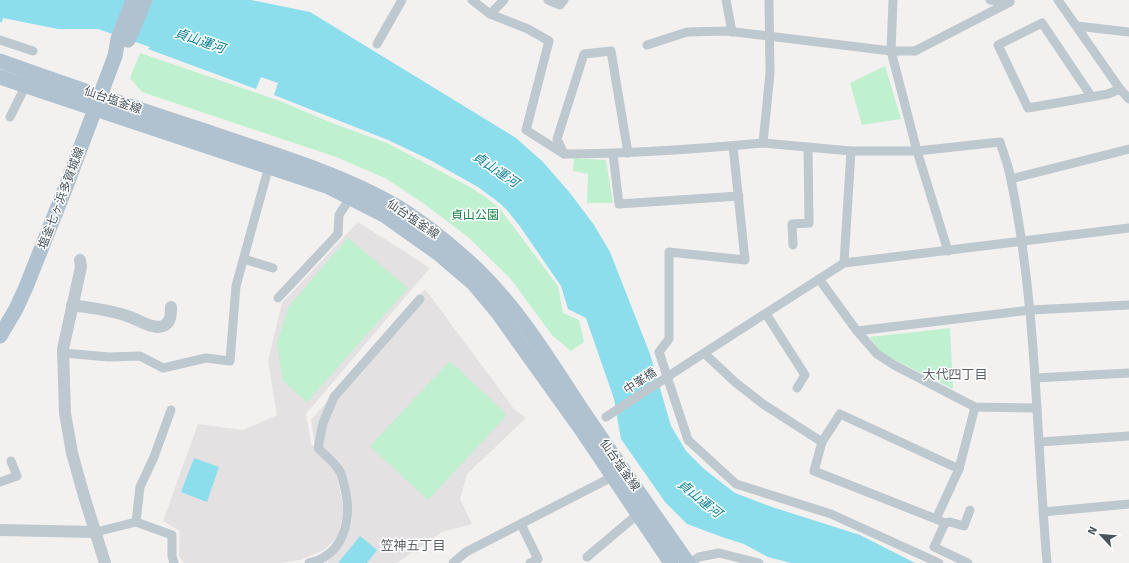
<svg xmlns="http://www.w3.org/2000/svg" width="1129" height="563" font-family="Signika,'Noto Sans JP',sans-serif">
  <rect width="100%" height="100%" fill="#f3f0f0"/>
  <g fill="#e4e1e2">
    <path d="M358 222 430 268 306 414 311 444 336 472 344 510 338 536 324 550 300 560 281 563H184L179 556 180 531 163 521 198 424 243 430 277 415 268 361 282 303Z"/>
    <path d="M425 289 514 409 526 418 467 474 460 499 472 524 442 532 397 563H325L331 558 344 541 352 521 350 493 322 447 314 441 311 420Z"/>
  </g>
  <g fill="#bff0cf">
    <path d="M140 53 280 101 332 123 387 143 470 187 487 198 500 209 558 286 563 313 579 320 584 342 571 351 552 335 510 278 468 237 423 203 385 178 336 157 142 92 130 78Z"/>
    <path d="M885 66 901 119 862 125 850 83Z"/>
    <path d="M574 158 606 160 613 203H587L588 174 573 171Z"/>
    <path d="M348 238 408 288 307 402 283 381 277 343 289 306Z"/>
    <path d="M950 328 953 389 881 353 870 337Z"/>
    <path d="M450 361 507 415 428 500 370 446Z"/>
  </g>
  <g fill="#8cdeed">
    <path d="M0 0H251L310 12 516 138 543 162 570 193 594 225 610 252 650 354 671 426 686 451 704 469 735 493 772 507 860 535 915 563H791L768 557 744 544 722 537 687 524 665 502 621 439 614 399 586 318 568 309 561 286 519 225 506 209 497 201 478 187 430 160 388 140 274 95 278 83 261 77 256 89 148 49 150 47 98 29H58L3 18 2 22H0Z"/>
    <path d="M194 458 219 467 207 502 181 492Z"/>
    <path d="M360 536 377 550 367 563H338Z"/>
  </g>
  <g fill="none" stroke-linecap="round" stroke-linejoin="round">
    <g stroke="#bec8cf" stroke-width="9">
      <path d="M472 0 490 14"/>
      <path d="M504 0 490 14 528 29 549 41 526 130 564 154 557 139 584 54 611 51 628 153"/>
      <path d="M548 0 560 5 564 0"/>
      <path d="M726 0 732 32"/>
      <path d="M769 0 770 73 763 143 851 151H917L1000 142C1004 155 1009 167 1011 180 1037 306 1036 435 1047 563"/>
      <path d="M893 0 891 51 917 151 948 251"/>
      <path d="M990 0 1010 2"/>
      <path d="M1058 0 1120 89 1129 99"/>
      <path d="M1077 26 1129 32"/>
      <path d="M0 40 33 51"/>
      <path d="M377 44 402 0"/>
      <path d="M647 45 687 32 727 31 891 51H915L1010 2"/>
      <path d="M1091 96 1042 23 998 45 1028 108 1108 94 1120 89"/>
      <path d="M10 117 26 85"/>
      <path d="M733 146 745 260 669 252V339L659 352 688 440 736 484 831 514 939 563"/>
      <path d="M564 154C631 154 697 149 763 143"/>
      <path d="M613 154 619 204 739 196"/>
      <path d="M1011 179 1129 149"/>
      <path d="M793 245 792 224 809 223 808 147"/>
      <path d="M244 259 273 268"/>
      <path d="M844 263 851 151"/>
      <path d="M819 279 857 331 877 354 894 365 975 407 1037 408"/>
      <path d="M278 298 338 234 339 215 350 198"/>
      <path d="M766 314 805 375 797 388"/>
      <path d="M857 331 1031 310 1129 305"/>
      <path d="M63 353 109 357 140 356 163 368 206 358 230 361 236 286 269 166"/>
      <path d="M705 354 735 382 763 404 822 442 814 471 936 519 959 469 975 407"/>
      <path d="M687 364 844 263 1129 228"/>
      <path d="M1035 378 1129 373"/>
      <path d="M822 442 840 414 959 469"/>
      <path d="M1039 442 1129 436"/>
      <path d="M0 482 17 476 11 461"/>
      <path d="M1043 512 1129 504"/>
      <path d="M936 519 945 523 934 547 968 563"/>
      <path d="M136 522 140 487 154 457 171 410"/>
      <path d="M945 523 950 522 964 526 970 510"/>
      <path d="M521 524 538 559 530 563"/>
      <path d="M96 532 136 522 172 535V556L174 563"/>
      <path d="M587 557 638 514"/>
      <path d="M309 563C345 555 353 517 344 485 343 481 342 474 339 470 334 462 325 455 318 448L323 423 334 397 420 299"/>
      <path d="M453 563 466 552 612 477"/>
      <path d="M690 563 699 557 719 553 759 563"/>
    </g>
    <g stroke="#bec8cf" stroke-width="12">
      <path d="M80 260 81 267 63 349 65 413 72 453 84 496 105 563"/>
      <path d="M72 305C91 308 112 310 130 317 139 320 153 330 163 326 171 323 171 314 171 307"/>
      <path d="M0 530 96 532"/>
    </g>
    <g stroke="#b0c1cf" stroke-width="15">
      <path d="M128 40 145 0"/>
      <path d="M0 61C67 85 135 108 202 130 265 152 331 170 389 202 422 220 451 245 478 270 520 311 551 363 584 413 618 463 653 513 688 563"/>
      <path d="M0 77 329 187 384 215 439 254 473 283 498 313 583 432 671 563"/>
      <path d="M0 336 16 309 26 287 65 189 115 56 118 39 133 0"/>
    </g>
    <path stroke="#bec8cf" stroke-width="9" d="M606 417 687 364"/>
  </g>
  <g text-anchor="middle" stroke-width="3" stroke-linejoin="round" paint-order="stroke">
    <g font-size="12" fill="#48555e" stroke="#fff">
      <text transform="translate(113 100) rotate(19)" y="4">仙台塩釜線</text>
      <text transform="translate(61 198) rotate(-69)" y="4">塩釜七ヶ浜多賀城線</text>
      <text transform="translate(413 219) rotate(34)" y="4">仙台塩釜線</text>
      <text transform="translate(640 381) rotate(-33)" y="4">中峯橋</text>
      <text transform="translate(620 465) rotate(55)" y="4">仙台塩釜線</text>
    </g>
    <g font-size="12" fill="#168247" stroke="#fff">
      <text x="475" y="219">貞山公園</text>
    </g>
    <g font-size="13" font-style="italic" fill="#0c8096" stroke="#fff">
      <text transform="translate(200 40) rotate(19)" y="5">貞山運河</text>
      <text transform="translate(496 169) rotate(34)" y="5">貞山運河</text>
      <text transform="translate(700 498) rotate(39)" y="5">貞山運河</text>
    </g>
    <g font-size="13" fill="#5d6165" stroke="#fff">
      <text x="955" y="379">大代四丁目</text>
      <text x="413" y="550">笠神五丁目</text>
    </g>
  </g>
  <g transform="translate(1101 535) rotate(296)" stroke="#ffffff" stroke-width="3" paint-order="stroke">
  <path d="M0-3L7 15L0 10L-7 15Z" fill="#48555e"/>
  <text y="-6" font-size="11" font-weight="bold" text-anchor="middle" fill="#48555e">N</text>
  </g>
</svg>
